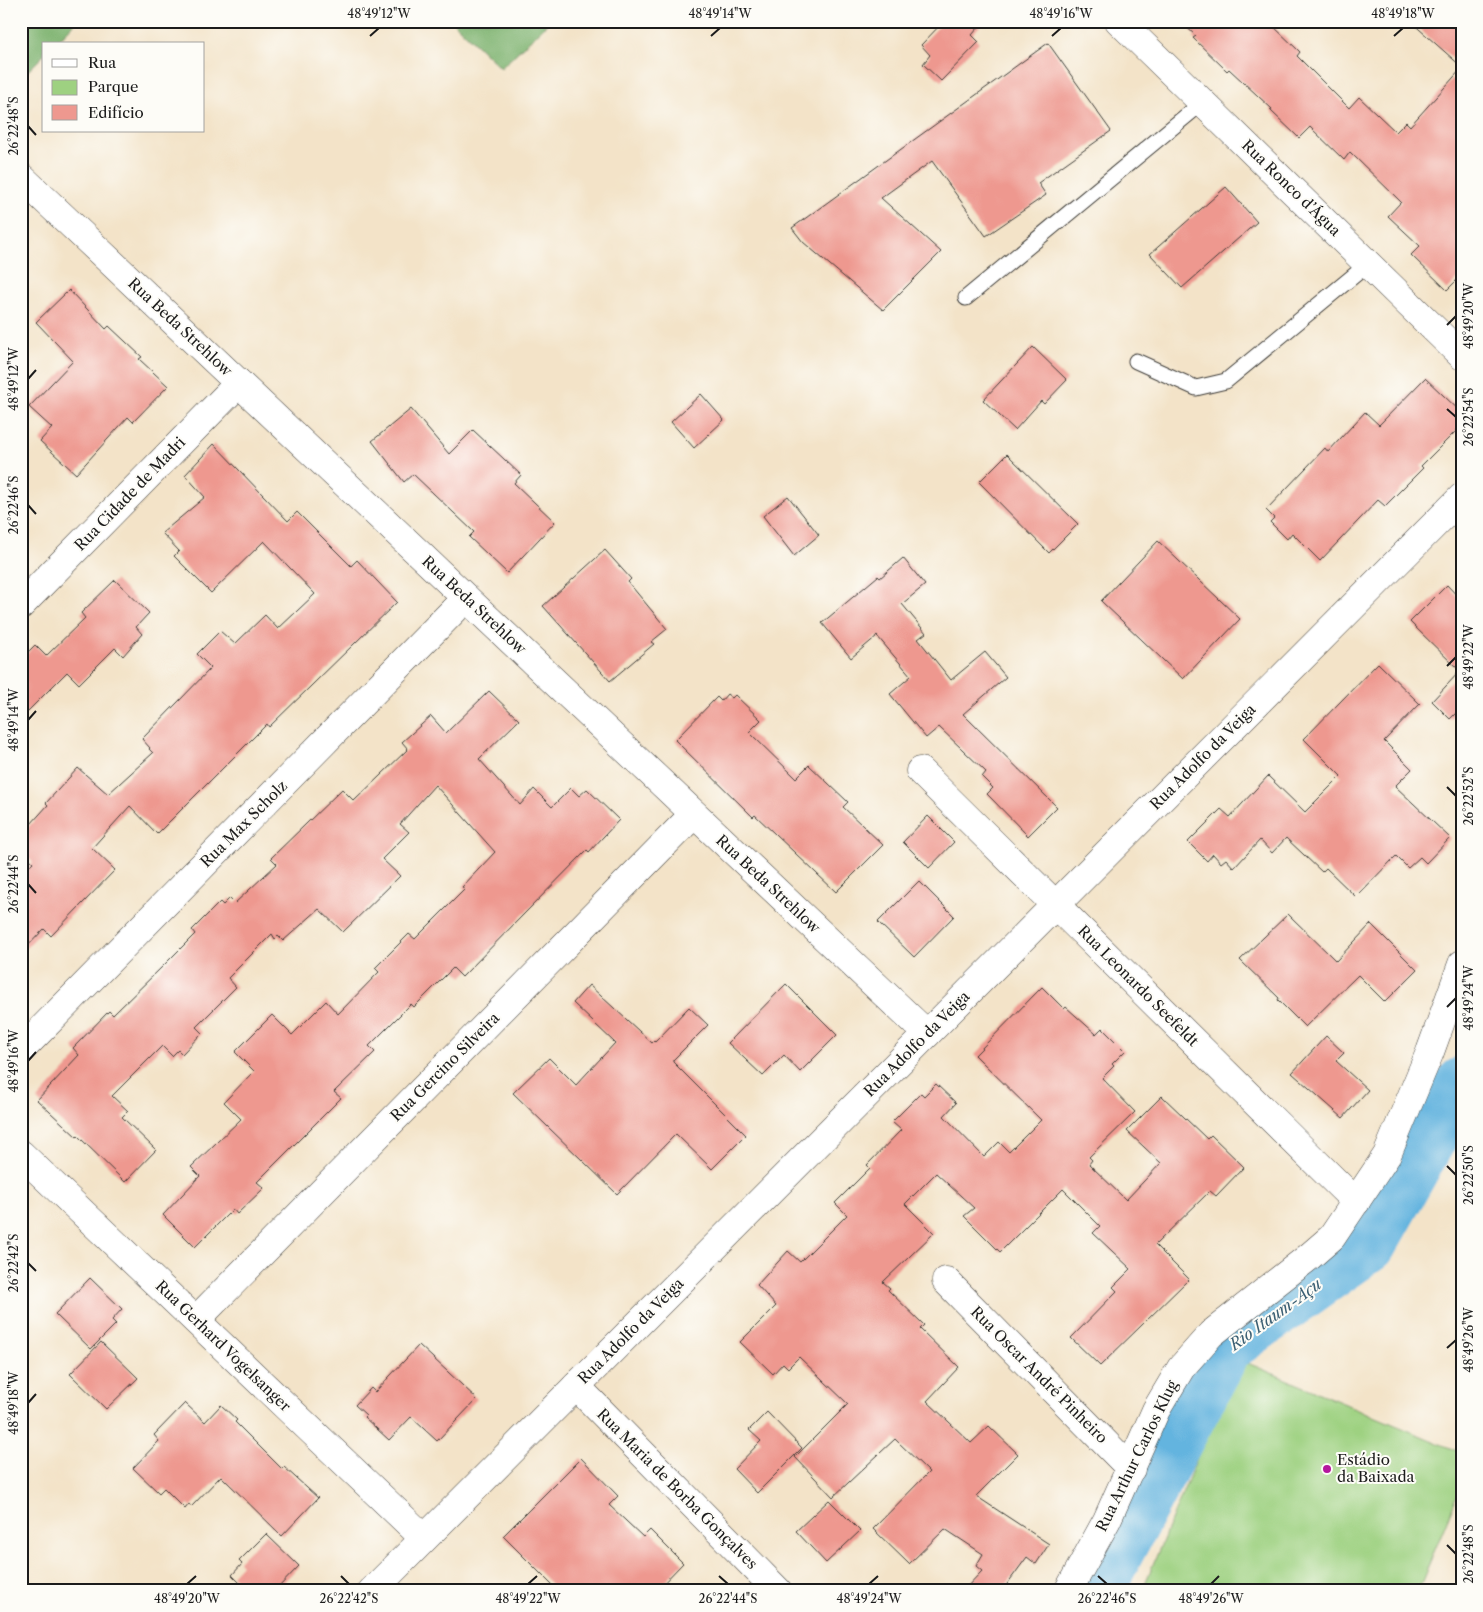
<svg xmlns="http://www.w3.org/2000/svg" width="1483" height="1612" font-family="'Libre Caslon Text',serif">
  <rect width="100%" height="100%" fill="#fdfcf7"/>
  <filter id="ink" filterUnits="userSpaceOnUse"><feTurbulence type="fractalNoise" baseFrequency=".02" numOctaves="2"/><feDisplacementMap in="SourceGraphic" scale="10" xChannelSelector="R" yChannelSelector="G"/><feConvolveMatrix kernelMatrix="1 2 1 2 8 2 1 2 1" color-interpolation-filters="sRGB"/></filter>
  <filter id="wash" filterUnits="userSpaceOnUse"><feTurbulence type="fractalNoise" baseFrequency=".0096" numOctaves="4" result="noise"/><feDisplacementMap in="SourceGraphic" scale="20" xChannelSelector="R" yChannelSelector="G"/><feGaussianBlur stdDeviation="1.12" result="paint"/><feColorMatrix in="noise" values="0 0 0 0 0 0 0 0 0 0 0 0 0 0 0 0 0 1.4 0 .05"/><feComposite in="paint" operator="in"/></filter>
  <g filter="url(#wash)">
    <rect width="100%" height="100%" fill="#f3e3c8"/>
    <path fill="#9ed181" stroke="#5d764e" d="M1238 1359 1462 1453V1484L1418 1591H1142Z"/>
    <g fill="#7eb36f" stroke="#4d6846">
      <path d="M21 21H77L55 44H44V55L21 78Z"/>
      <path d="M452 21H550L501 68Z"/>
    </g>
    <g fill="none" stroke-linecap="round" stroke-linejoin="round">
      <path stroke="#64b4df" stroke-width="52" d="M1100 1591 1110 1567 1227 1347 1370 1246 1462 1083"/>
    </g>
    <g id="blocks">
      <g fill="#ee988f">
        <path d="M944 21H984L972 35 979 42 941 81 923 64 930 55 921 45Z"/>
        <path d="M1180 21H1268L1300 52 1297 56 1349 108 1359 97 1396 132 1406 122 1410 126 1462 68V275L1447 290 1411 255 1420 246 1388 216 1401 202 1350 152 1344 160 1310 127 1299 138 1270 110 1272 109 1229 69 1227 71 1193 38 1196 36Z"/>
        <path d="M1410 21H1462V67Z"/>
        <path d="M1048 43 1111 131 1038 183 1046 195 986 236 932 161 881 198 941 252 883 310 803 242 792 228Z"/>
        <path d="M1226 187 1257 222 1182 288 1150 254Z"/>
        <path d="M69 290 106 329 109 326 142 357 139 359 168 386 133 422 128 417 76 474 40 441 52 428 29 407 73 361 36 322Z"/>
        <path d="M1033 347 1067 380 1044 404 1041 401 1015 430 983 400Z"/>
        <path d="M1425 378 1462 413V425L1421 466 1423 468 1385 506 1378 500 1320 561 1292 533 1287 539 1270 522 1274 518 1266 510 1325 448 1328 452 1365 412 1379 425Z"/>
        <path d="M701 394 724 420 694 448 671 422Z"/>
        <path d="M411 409 449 454 473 430 521 475 514 483 555 522 507 573 469 537 474 532 413 474 404 482 372 441Z"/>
        <path d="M214 444 288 521 297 512 351 566 357 560 397 602 269 727 267 724 157 834 130 806 92 848 115 870 51 936 44 929 21 953V875L33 862 21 851V835L48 805 46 803 78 768 108 794 153 753 149 749 150 748 142 739 211 668 197 654 220 631 235 644 265 615 278 629 315 594 264 541 211 593 174 556 179 551 162 533 205 497 185 475Z"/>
        <path d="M1007 454 1078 524 1049 553 979 482Z"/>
        <path d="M788 496 819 535 794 556 763 516Z"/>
        <path d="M1158 541 1240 619 1183 679 1101 601Z"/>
        <path d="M605 550 631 579 628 582 667 629 651 642 654 644 610 681 543 606Z"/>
        <path d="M903 558 925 585 902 604 926 633 918 639 951 680 985 652 1006 677 963 714 1057 807 1028 836 987 794 993 788 982 777 986 772 939 727 926 738 890 694 911 676 877 636 851 658 822 623 878 576 880 578Z"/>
        <path d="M115 580 149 613 136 627 142 634 123 656 115 648 79 684 67 672 21 718V659L35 645 46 656 85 618 81 613Z"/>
        <path d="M1447 585 1462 601V707L1450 719 1432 701 1460 671 1410 622Z"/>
        <path d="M1378 663 1420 704 1384 741 1412 769 1395 786 1450 838 1426 863 1420 857 1408 868 1396 856 1356 897 1326 868 1322 872 1286 838 1272 853 1260 840 1234 868 1226 859 1221 863 1213 854 1207 861 1188 842 1221 809 1230 817 1268 776 1305 812 1341 776 1304 739Z"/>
        <path d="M489 691 519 720 479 759 520 805 534 789 552 807 571 788 579 796 587 789 619 820 589 852 587 850 462 977 453 968 414 1007 411 1004 369 1046 375 1052 334 1092 341 1098 257 1182 264 1188 237 1214 233 1209 195 1247 163 1215 200 1176 191 1167 241 1119 224 1102 254 1071 235 1052 272 1015 292 1035 326 1001 338 1014 379 972 375 968 409 934 415 939 465 889 462 887 495 852 435 785 400 824 409 832 382 859 400 876 343 932 319 909 283 941 278 936 275 939 272 934 228 978 236 987 196 1027 202 1033 182 1054 178 1050 172 1056 162 1046 112 1096 128 1111 122 1117 156 1150 125 1182 78 1136 77 1137 37 1100 79 1055 73 1048 109 1011 113 1015 164 965 195 934 192 930 220 902 223 905 230 898 235 903 277 864 271 858 342 789 354 801 408 749 402 742 431 716 446 733Z"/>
        <path d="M727 694 732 698 735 695 761 720 749 732 796 778 809 765 848 802 843 807 883 845 836 892 755 815 753 817 675 740 717 697 721 701Z"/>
        <path d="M928 816 954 842 929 868 903 842Z"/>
        <path d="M919 881 954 916 914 957 878 922Z"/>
        <path d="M1288 914 1336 961 1371 924 1417 970 1385 1002 1358 975 1305 1027 1278 1000 1279 998 1240 960Z"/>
        <path d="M786 984 837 1035 800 1072 784 1055 763 1076 728 1043Z"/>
        <path d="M589 985 652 1043 654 1041 655 1042 689 1007 708 1025 673 1060V1062L746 1135 712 1169 676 1134 617 1194 513 1093 549 1058 576 1085 615 1043 573 1003Z"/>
        <path d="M1042 987 1064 1009 1066 1007 1096 1034 1102 1028 1125 1051 1112 1064 1114 1066 1102 1078 1135 1112 1089 1157 1092 1160 1089 1164 1126 1200 1161 1163 1127 1131 1162 1096 1207 1139 1211 1135 1244 1167 1216 1196 1210 1191 1155 1245 1189 1279 1100 1366 1071 1338 1117 1291 1113 1287 1131 1269 1093 1233 1100 1226 1063 1189 1000 1252 964 1216 974 1208 936 1173 905 1204 934 1233 883 1282 890 1288 888 1290 924 1325 920 1329 959 1367 927 1401 971 1443 989 1426 1018 1454 976 1496 1049 1544 1036 1564 1027 1557 1002 1591H963L982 1571 976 1566 983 1554 945 1529 909 1564 873 1529 929 1472 895 1439 833 1497 795 1457 848 1404 799 1357 788 1368 783 1363 773 1374 740 1342 776 1306 757 1285 788 1251 800 1262 847 1215 835 1203 870 1168 867 1165 901 1130 892 1122 921 1093 924 1096 936 1084 956 1103 944 1116 984 1157 999 1142 1009 1152 1041 1120 975 1055Z"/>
        <path d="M1326 1036 1344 1053 1336 1061 1368 1090 1343 1118 1292 1073Z"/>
        <path d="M90 1278 122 1309 112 1320 116 1324 91 1349 55 1314Z"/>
        <path d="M101 1342 138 1378 106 1409 70 1374Z"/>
        <path d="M419 1345 477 1399 437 1441 411 1417 389 1440 364 1417 366 1415 355 1405 371 1388 375 1392Z"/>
        <path d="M185 1403 205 1422 221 1405 237 1420 235 1422 282 1469 284 1467 318 1498 282 1536 221 1476 191 1507 189 1504 185 1509 164 1488 159 1493 133 1468 159 1441 154 1435Z"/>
        <path d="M767 1412 802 1448 757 1493 734 1469 761 1441 749 1430Z"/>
        <path d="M581 1458 618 1496 609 1505 643 1537 650 1530 683 1563 656 1591H558L503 1536Z"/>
        <path d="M829 1500 860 1531 826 1563 796 1531Z"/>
        <path d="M266 1534 299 1566 275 1591H248L232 1575 242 1564 239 1561Z"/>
      </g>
    </g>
  </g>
  <g filter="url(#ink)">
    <use href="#blocks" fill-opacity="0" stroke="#3c3a36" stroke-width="1"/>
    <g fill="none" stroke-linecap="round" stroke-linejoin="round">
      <g stroke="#3c3a36" stroke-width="17">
        <g id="lane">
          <path d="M966 298 1203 102"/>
          <path d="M1136 361 1196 388 1226 381 1368 264"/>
        </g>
      </g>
      <g stroke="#3c3a36" stroke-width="29">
        <g id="street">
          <path d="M1119 21 1462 356"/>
          <path d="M21 177 927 1034"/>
          <path d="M21 605 239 383"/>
          <path d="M920 771 1356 1202"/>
          <path d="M21 1050 466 598"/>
          <path d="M21 1154 424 1538"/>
          <path d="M946 1281 1131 1469"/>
          <path d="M196 1320 694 814"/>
          <path d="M576 1386 778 1591"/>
          <path d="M1068 1591 1107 1520 1156 1410 1181 1368 1211 1334 1310 1256 1332 1237 1387 1155 1430 1052 1462 964"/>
        </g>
      </g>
      <g stroke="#3c3a36" stroke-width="29">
        <path id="secondary" d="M372 1591 1462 497"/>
      </g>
      <use href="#lane" stroke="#fff" stroke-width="15"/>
      <use href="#street" stroke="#fff" stroke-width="28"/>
      <use href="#secondary" stroke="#fff" stroke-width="28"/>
    </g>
  </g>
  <path fill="none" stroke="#1c1c1c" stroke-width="2" d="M370 36 379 28M711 36 720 28M1052 36 1061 28M1394 36 1403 28M28 126 36 135M1447 325 1456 316M28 379 36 370M1447 409 1456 417M28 505 36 514M1447 666 1456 657M28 720 36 711M1447 787 1456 796M28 884 36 893M1447 1007 1456 998M28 1061 36 1052M1447 1166 1456 1175M28 1263 36 1271M1447 1348 1456 1340M28 1403 36 1394M1447 1545 1456 1554M341 1576 349 1584M719 1576 728 1584M1098 1576 1107 1584M187 1584 196 1576M528 1584 537 1576M869 1584 878 1576M1211 1584 1219 1576"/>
  <circle fill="#b5179e" stroke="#fdfcf7" stroke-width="2" cx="1327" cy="1469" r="5"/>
  <g text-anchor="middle" stroke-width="4" stroke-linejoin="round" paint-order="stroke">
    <g font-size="15" fill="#1c1c1c" stroke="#fdfcf7">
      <text transform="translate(1291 188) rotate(44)" y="5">Rua Ronco d’Água</text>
      <text transform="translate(180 327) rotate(43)" y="5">Rua Beda Strehlow</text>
      <text transform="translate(130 494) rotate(-46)" y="5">Rua Cidade de Madri</text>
      <text transform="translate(474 605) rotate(43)" y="5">Rua Beda Strehlow</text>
      <text transform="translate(1203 757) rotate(-45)" y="5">Rua Adolfo da Veiga</text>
      <text transform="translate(244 824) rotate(-45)" y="5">Rua Max Scholz</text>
      <text transform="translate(768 884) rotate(43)" y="5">Rua Beda Strehlow</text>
      <text transform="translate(1138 986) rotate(45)" y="5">Rua Leonardo Seefeldt</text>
      <text transform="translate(917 1044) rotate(-45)" y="5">Rua Adolfo da Veiga</text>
      <text transform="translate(445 1067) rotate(-45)" y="5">Rua Gercino Silveira</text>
      <text transform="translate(631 1331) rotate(-45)" y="5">Rua Adolfo da Veiga</text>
      <text transform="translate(223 1346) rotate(44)" y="5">Rua Gerhard Vogelsanger</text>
      <text transform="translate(1039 1375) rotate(45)" y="5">Rua Oscar André Pinheiro</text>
      <text transform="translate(1137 1456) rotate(-64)" y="5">Rua Arthur Carlos Klug</text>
      <text transform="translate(677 1489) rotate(45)" y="5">Rua Maria de Borba Gonçalves</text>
    </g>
    <g font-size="15" fill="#1c1c1c" stroke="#fdfcf7" text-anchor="start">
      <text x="1337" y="1465">Estádio<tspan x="1337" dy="17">da Baixada</tspan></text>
    </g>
    <g font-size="16" font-style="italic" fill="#3c6074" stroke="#fdfcf7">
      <text transform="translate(1275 1314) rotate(-36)" y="6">Rio Itaum-Açu</text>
    </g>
  </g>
  <rect width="1483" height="1612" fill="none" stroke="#fdfcf7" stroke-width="55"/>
  <rect x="42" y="42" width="162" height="90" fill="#fdfcf7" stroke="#a3a29f"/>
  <rect x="52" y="59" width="25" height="8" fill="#ffffff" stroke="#a3a29f"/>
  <text x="88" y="68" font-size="15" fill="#1c1c1c">Rua</text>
  <rect x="52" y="80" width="25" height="15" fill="#9ed181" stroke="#a3a29f"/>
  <text x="88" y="92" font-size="15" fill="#1c1c1c">Parque</text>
  <rect x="52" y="105" width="25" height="15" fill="#ee988f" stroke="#a3a29f"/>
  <text x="88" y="118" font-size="15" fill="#1c1c1c">Edifício</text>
  <rect x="28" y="28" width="1428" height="1556" fill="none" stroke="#1c1c1c" stroke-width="2"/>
  <g font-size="12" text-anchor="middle" fill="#1c1c1c">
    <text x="379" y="18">48°49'12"W</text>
    <text x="720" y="18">48°49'14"W</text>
    <text x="1061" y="18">48°49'16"W</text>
    <text x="1403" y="18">48°49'18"W</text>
    <text transform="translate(14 126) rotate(-90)" y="4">26°22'48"S</text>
    <text transform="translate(1469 316) rotate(-90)" y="4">48°49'20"W</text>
    <text transform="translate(14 379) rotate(-90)" y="4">48°49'12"W</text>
    <text transform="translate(1469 417) rotate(-90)" y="4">26°22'54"S</text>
    <text transform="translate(14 505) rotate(-90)" y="4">26°22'46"S</text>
    <text transform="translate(1469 657) rotate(-90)" y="4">48°49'22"W</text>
    <text transform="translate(14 720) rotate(-90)" y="4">48°49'14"W</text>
    <text transform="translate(1469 796) rotate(-90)" y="4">26°22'52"S</text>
    <text transform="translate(14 884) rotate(-90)" y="4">26°22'44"S</text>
    <text transform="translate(1469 998) rotate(-90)" y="4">48°49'24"W</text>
    <text transform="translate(14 1061) rotate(-90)" y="4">48°49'16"W</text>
    <text transform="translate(1469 1175) rotate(-90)" y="4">26°22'50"S</text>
    <text transform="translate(14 1263) rotate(-90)" y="4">26°22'42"S</text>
    <text transform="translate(1469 1340) rotate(-90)" y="4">48°49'26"W</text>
    <text transform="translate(14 1403) rotate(-90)" y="4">48°49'18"W</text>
    <text transform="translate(1469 1554) rotate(-90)" y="4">26°22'48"S</text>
    <text x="187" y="1603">48°49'20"W</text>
    <text x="349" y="1603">26°22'42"S</text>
    <text x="528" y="1603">48°49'22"W</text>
    <text x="728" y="1603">26°22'44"S</text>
    <text x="869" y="1603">48°49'24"W</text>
    <text x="1107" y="1603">26°22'46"S</text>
    <text x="1211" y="1603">48°49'26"W</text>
  </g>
</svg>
